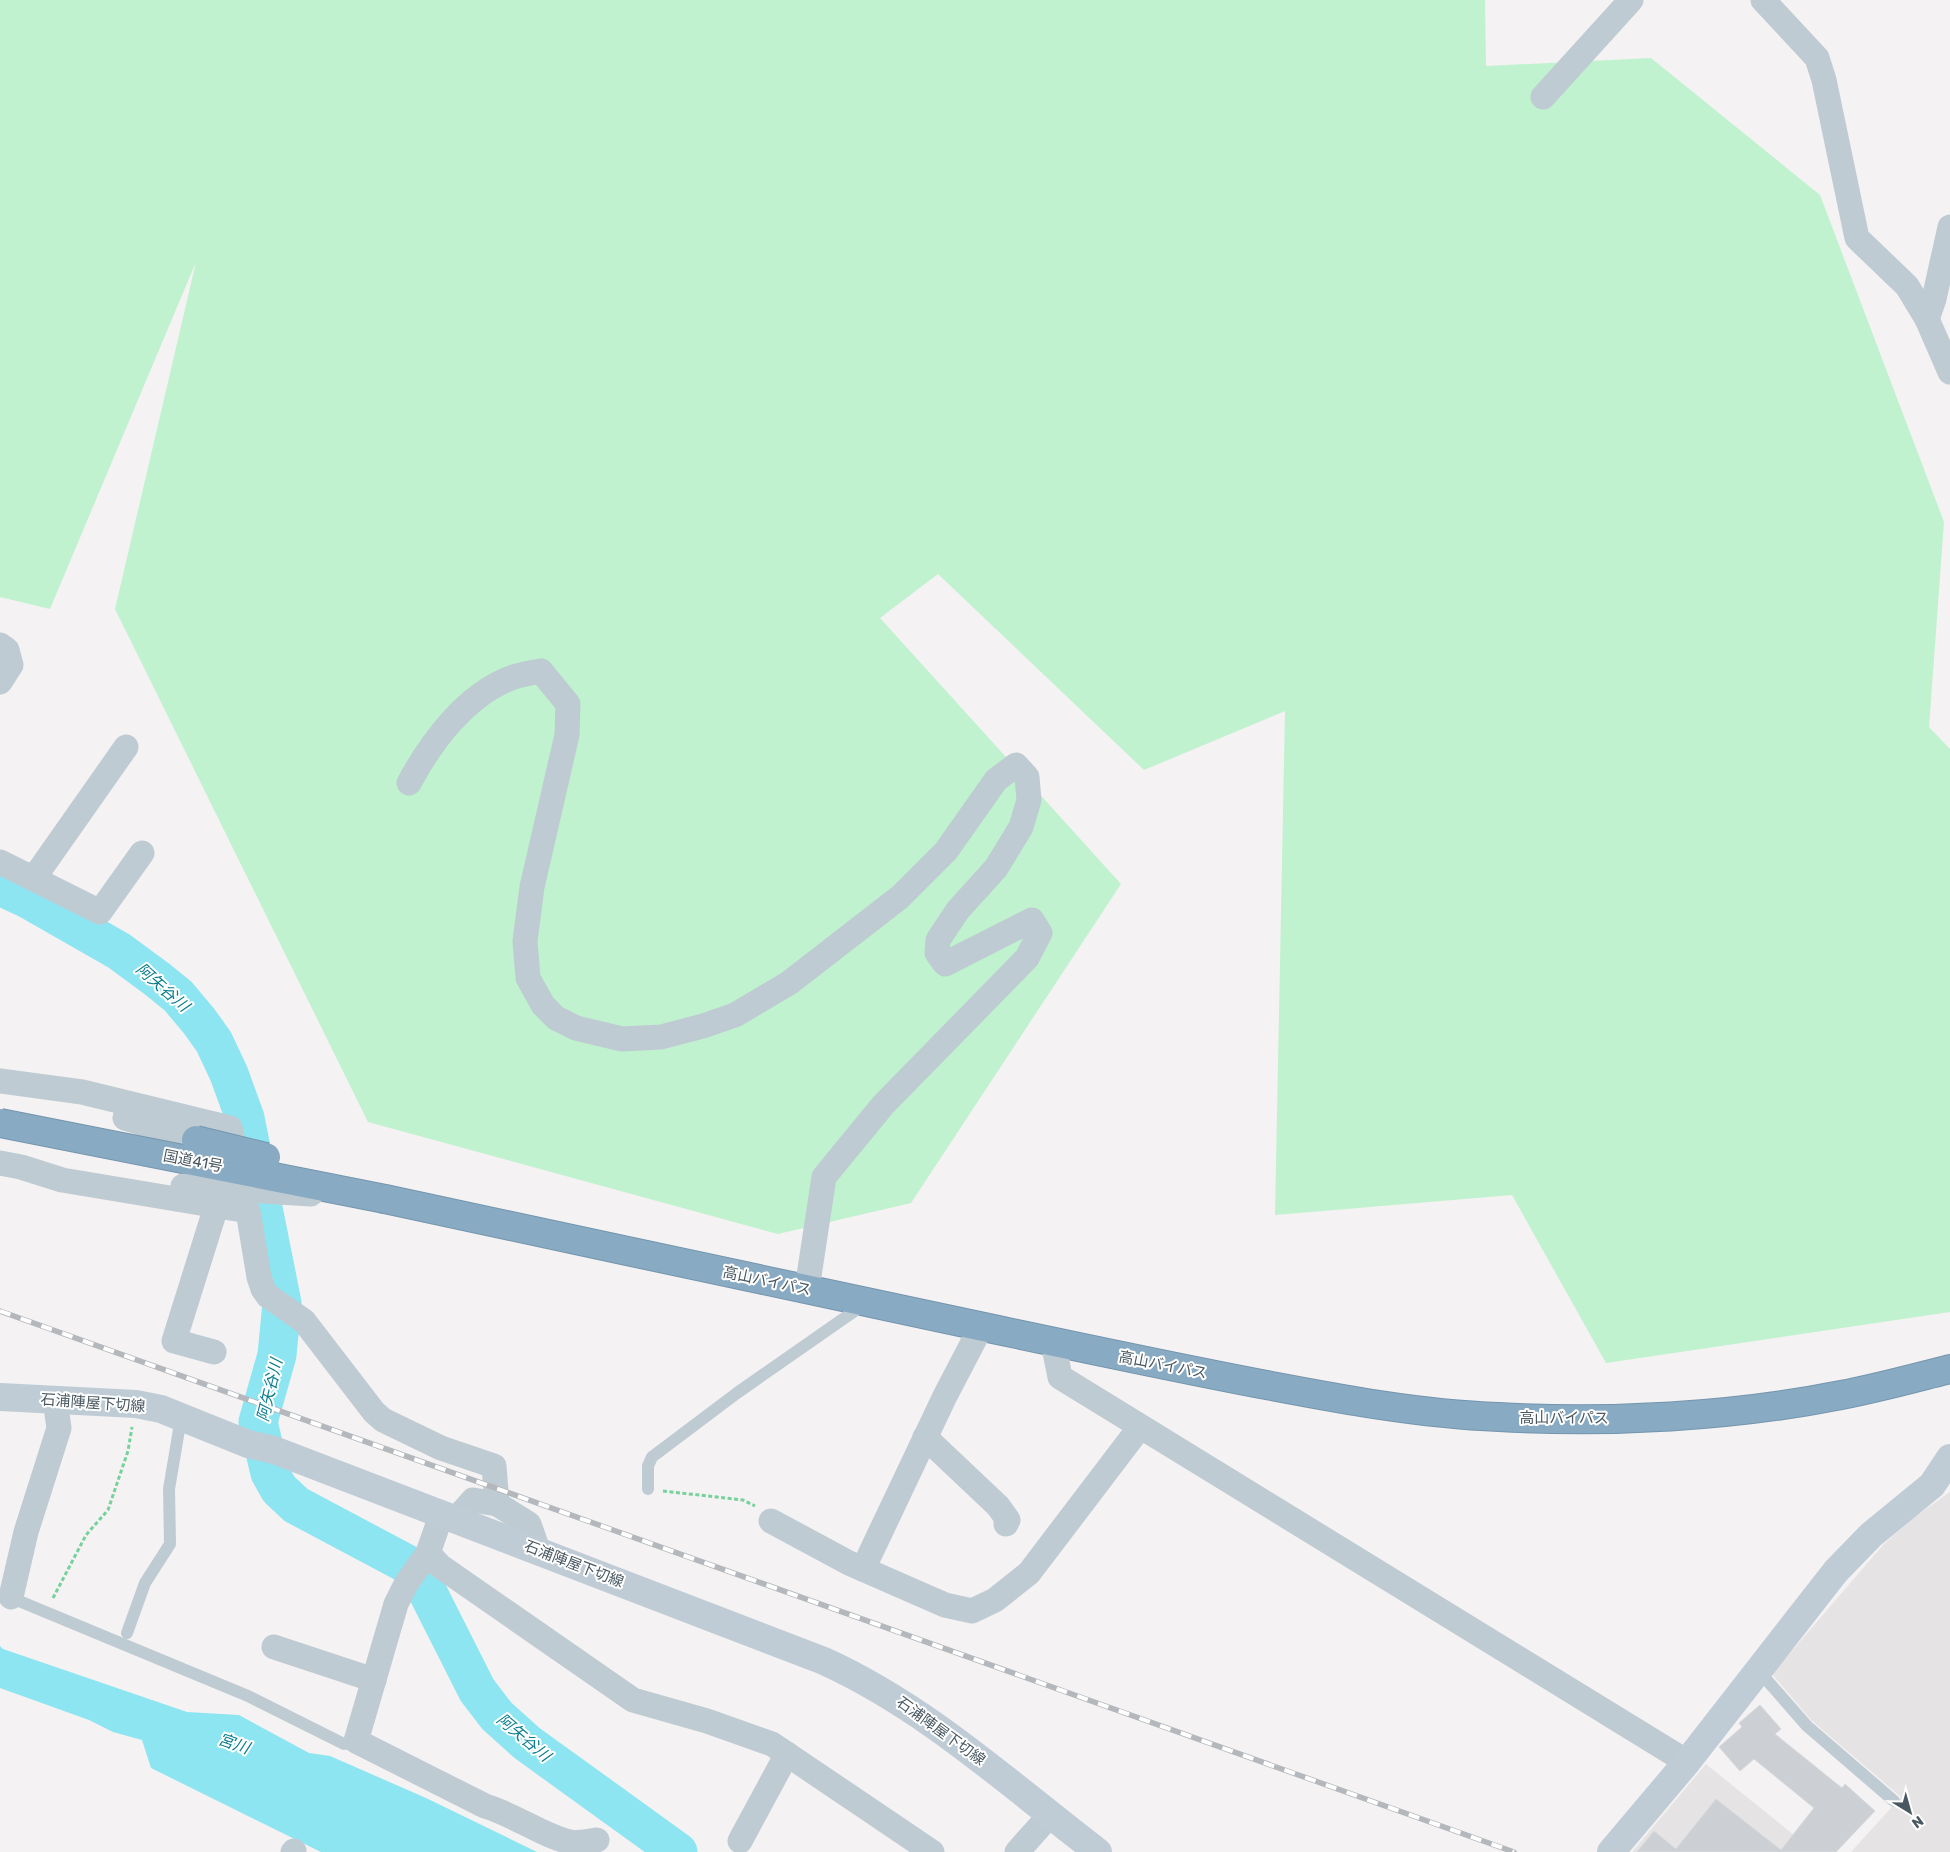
<svg xmlns="http://www.w3.org/2000/svg" width="1950" height="1852" font-family="Rubik,'Noto Sans JP',sans-serif">
  <rect width="100%" height="100%" fill="#f4f2f2"/>
  <g fill="#e5e3e4">
    <path d="M1950 1492V1852H1851L1901 1797 1811 1720 1772 1674 1883 1545 1913 1518Z"/>
    <path d="M1706 1764 1815 1852H1632Z"/>
  </g>
  <path fill="#c0f2cf" d="M0 0H1485L1486 66 1651 58 1820 195 1944 522 1929 727 1950 749V1312L1606 1363 1512 1195 1275 1215 1285 711 1144 770 938 574 880 618 1121 884 911 1203 778 1234 368 1122 115 609 196 262 50 609 0 597Z"/>
  <path fill="#8ce5f0" d="M0 1646 3 1649 187 1712 239 1715 309 1753 330 1756 426 1798 537 1852H321L151 1768 142 1740 113 1732 89 1720 0 1688Z"/>
  <g fill="none" stroke-linecap="round" stroke-linejoin="round">
    <path stroke="#8ce5f0" stroke-width="39" d="M0 886 28 899 119 951 157 979 178 996 199 1021 214 1042 229 1074 245 1118 282 1303 277 1355 258 1422 270 1473 279 1489 296 1505 407 1564 424 1585 477 1690 497 1716 527 1743 678 1852"/>
  </g>
  <path fill="#ccd0d4" stroke="#d6d9dd" d="M1760 1705 1781 1729 1775 1734 1842 1788 1845 1784 1875 1811 1836 1852H1637L1654 1831 1676 1849 1716 1799 1781 1850 1814 1808 1754 1759 1740 1771 1719 1747 1742 1727 1739 1723Z"/>
  <g fill="none" stroke-linecap="round" stroke-linejoin="round">
    <g stroke="#7395ae" stroke-width="30">
      <path id="highway" d="M385 1199C583 1241 781 1285 979 1326 1073 1346 1167 1366 1261 1384 1340 1399 1419 1414 1499 1417 1610 1423 1731 1417 1841 1395 1878 1388 1914 1378 1950 1369"/>
    </g>
    <g stroke="#76d29c" stroke-width="3" stroke-dasharray="4 2.5" stroke-linecap="butt">
      <path d="M663 1491 743 1500 755 1506"/>
      <path d="M53 1598 86 1535 108 1510 128 1451 132 1427"/>
    </g>
    <g stroke="#bfcbd2" stroke-width="12">
      <path d="M648 1489V1466L652 1457 737 1393 866 1303"/>
      <path d="M7 1596 248 1696 344 1744 356 1741"/>
      <path d="M127 1633 145 1583 170 1544 169 1489 181 1418"/>
      <path d="M1758 1670 1807 1726 1894 1801"/>
    </g>
    <g stroke="#bfcbd2" stroke-width="25">
      <path d="M1763 0 1817 58 1824 80 1857 238 1907 286 1927 319 1950 372"/>
      <path d="M1543 97 1631 0"/>
      <path d="M1927 319 1934 299 1950 227"/>
      <path d="M0 645 7 650 11 665 0 682"/>
      <path d="M409 783C431 742 466 695 511 678 521 674 531 673 541 671L568 704 567 735 532 887 525 941 528 978 543 1005 556 1018 576 1028 622 1039 661 1037 703 1026 735 1015 789 983 900 897 946 851 996 780 1016 765 1027 777 1029 800 1021 827 996 868 958 910 938 940 937 953 945 964 1032 920 1040 933 1027 958 883 1105 824 1177 807 1289"/>
      <path d="M0 862 100 912 142 853"/>
      <path d="M32 878 41 868 126 747"/>
      <path d="M0 1081 82 1092 230 1128 239 1166"/>
      <path d="M125 1118 196 1140"/>
      <path d="M0 1163 21 1167 62 1180 248 1211 259 1277 263 1289 268 1296 304 1321 374 1412 383 1420 441 1448 494 1466 497 1504"/>
      <path d="M1053 1342 1060 1377 1687 1762"/>
      <path d="M214 1352 174 1341 216 1207"/>
      <path d="M925 1437 998 1506 1008 1520 1006 1524"/>
      <path d="M442 1513 428 1553 406 1584 396 1604 356 1741 485 1806C513 1814 545 1837 570 1842 579 1844 589 1841 597 1840"/>
      <path d="M456 1519 473 1500 497 1504 529 1524 538 1550"/>
      <path d="M771 1521 849 1563 945 1605 972 1611 995 1600 1029 1573 1140 1427"/>
      <path d="M428 1553 440 1566 633 1700 707 1721 772 1744 932 1852"/>
      <path d="M863 1569 945 1396 981 1327"/>
      <path d="M11 1597 26 1532 59 1428 55 1400"/>
      <path d="M274 1647 374 1680"/>
      <path d="M740 1841 787 1754"/>
      <path d="M293 1852 294 1851"/>
      <path d="M1017 1852 1050 1815"/>
    </g>
    <g stroke="#bfccd6" stroke-width="28">
      <path d="M0 1397 136 1404 161 1409 248 1444 274 1450 824 1661C927 1708 1009 1784 1098 1852"/>
      <path d="M1611 1852 1687 1762 1836 1571 1871 1535 1932 1485 1950 1458"/>
    </g>
    <use href="#highway" stroke="#88aac2" stroke-width="28"/>
    <g stroke="#b4b8bc" stroke-width="5.5">
      <path id="rail" d="M0 1311 1514 1852"/>
    </g>
    <use href="#rail" stroke="#fff" stroke-width="4" stroke-dasharray="11" stroke-linecap="butt"/>
    <g stroke="#7395ae" stroke-width="30" stroke-linecap="butt">
      <g id="highway-bridge">
        <path d="M0 1123 385 1199"/>
        <path d="M196 1140 266 1157"/>
      </g>
    </g>
    <path stroke="#bfcbd2" stroke-width="25" d="M183 1186 311 1194"/>
    <use href="#highway-bridge" stroke="#88aac2" stroke-width="28"/>
  </g>
  <g text-anchor="middle" stroke-width="4" stroke-linejoin="round" paint-order="stroke">
    <g font-size="15" fill="#495861" stroke="#fff">
      <text transform="translate(193 1161) rotate(11)" y="5">国道41号</text>
      <text transform="translate(767 1281) rotate(12)" y="5">高山バイパス</text>
      <text transform="translate(1163 1365) rotate(11)" y="5">高山バイパス</text>
      <text transform="translate(93 1403) rotate(4)" y="5">石浦陣屋下切線</text>
      <text x="1564" y="1423">高山バイパス</text>
      <text transform="translate(574 1564) rotate(21)" y="5">石浦陣屋下切線</text>
      <text transform="translate(941 1731) rotate(36)" y="5">石浦陣屋下切線</text>
    </g>
    <g font-size="16" font-style="italic" fill="#0a7e8d" stroke="#fff">
      <text transform="translate(163 987) rotate(41)" y="6">阿矢谷川</text>
      <text transform="translate(269 1390) rotate(-77)" y="6">阿矢谷川</text>
      <text transform="translate(524 1737) rotate(40)" y="6">阿矢谷川</text>
      <text transform="translate(234 1743) rotate(19)" y="6">宮川</text>
    </g>
  </g>
  <g transform="translate(1910 1812) rotate(143)" stroke="#ffffff" stroke-width="4" paint-order="stroke">
  <path d="M0-4L9 19L0 12L-9 19Z" fill="#495861"/>
  <text y="-8" font-size="14" font-weight="bold" text-anchor="middle" fill="#495861">N</text>
  </g>
</svg>
